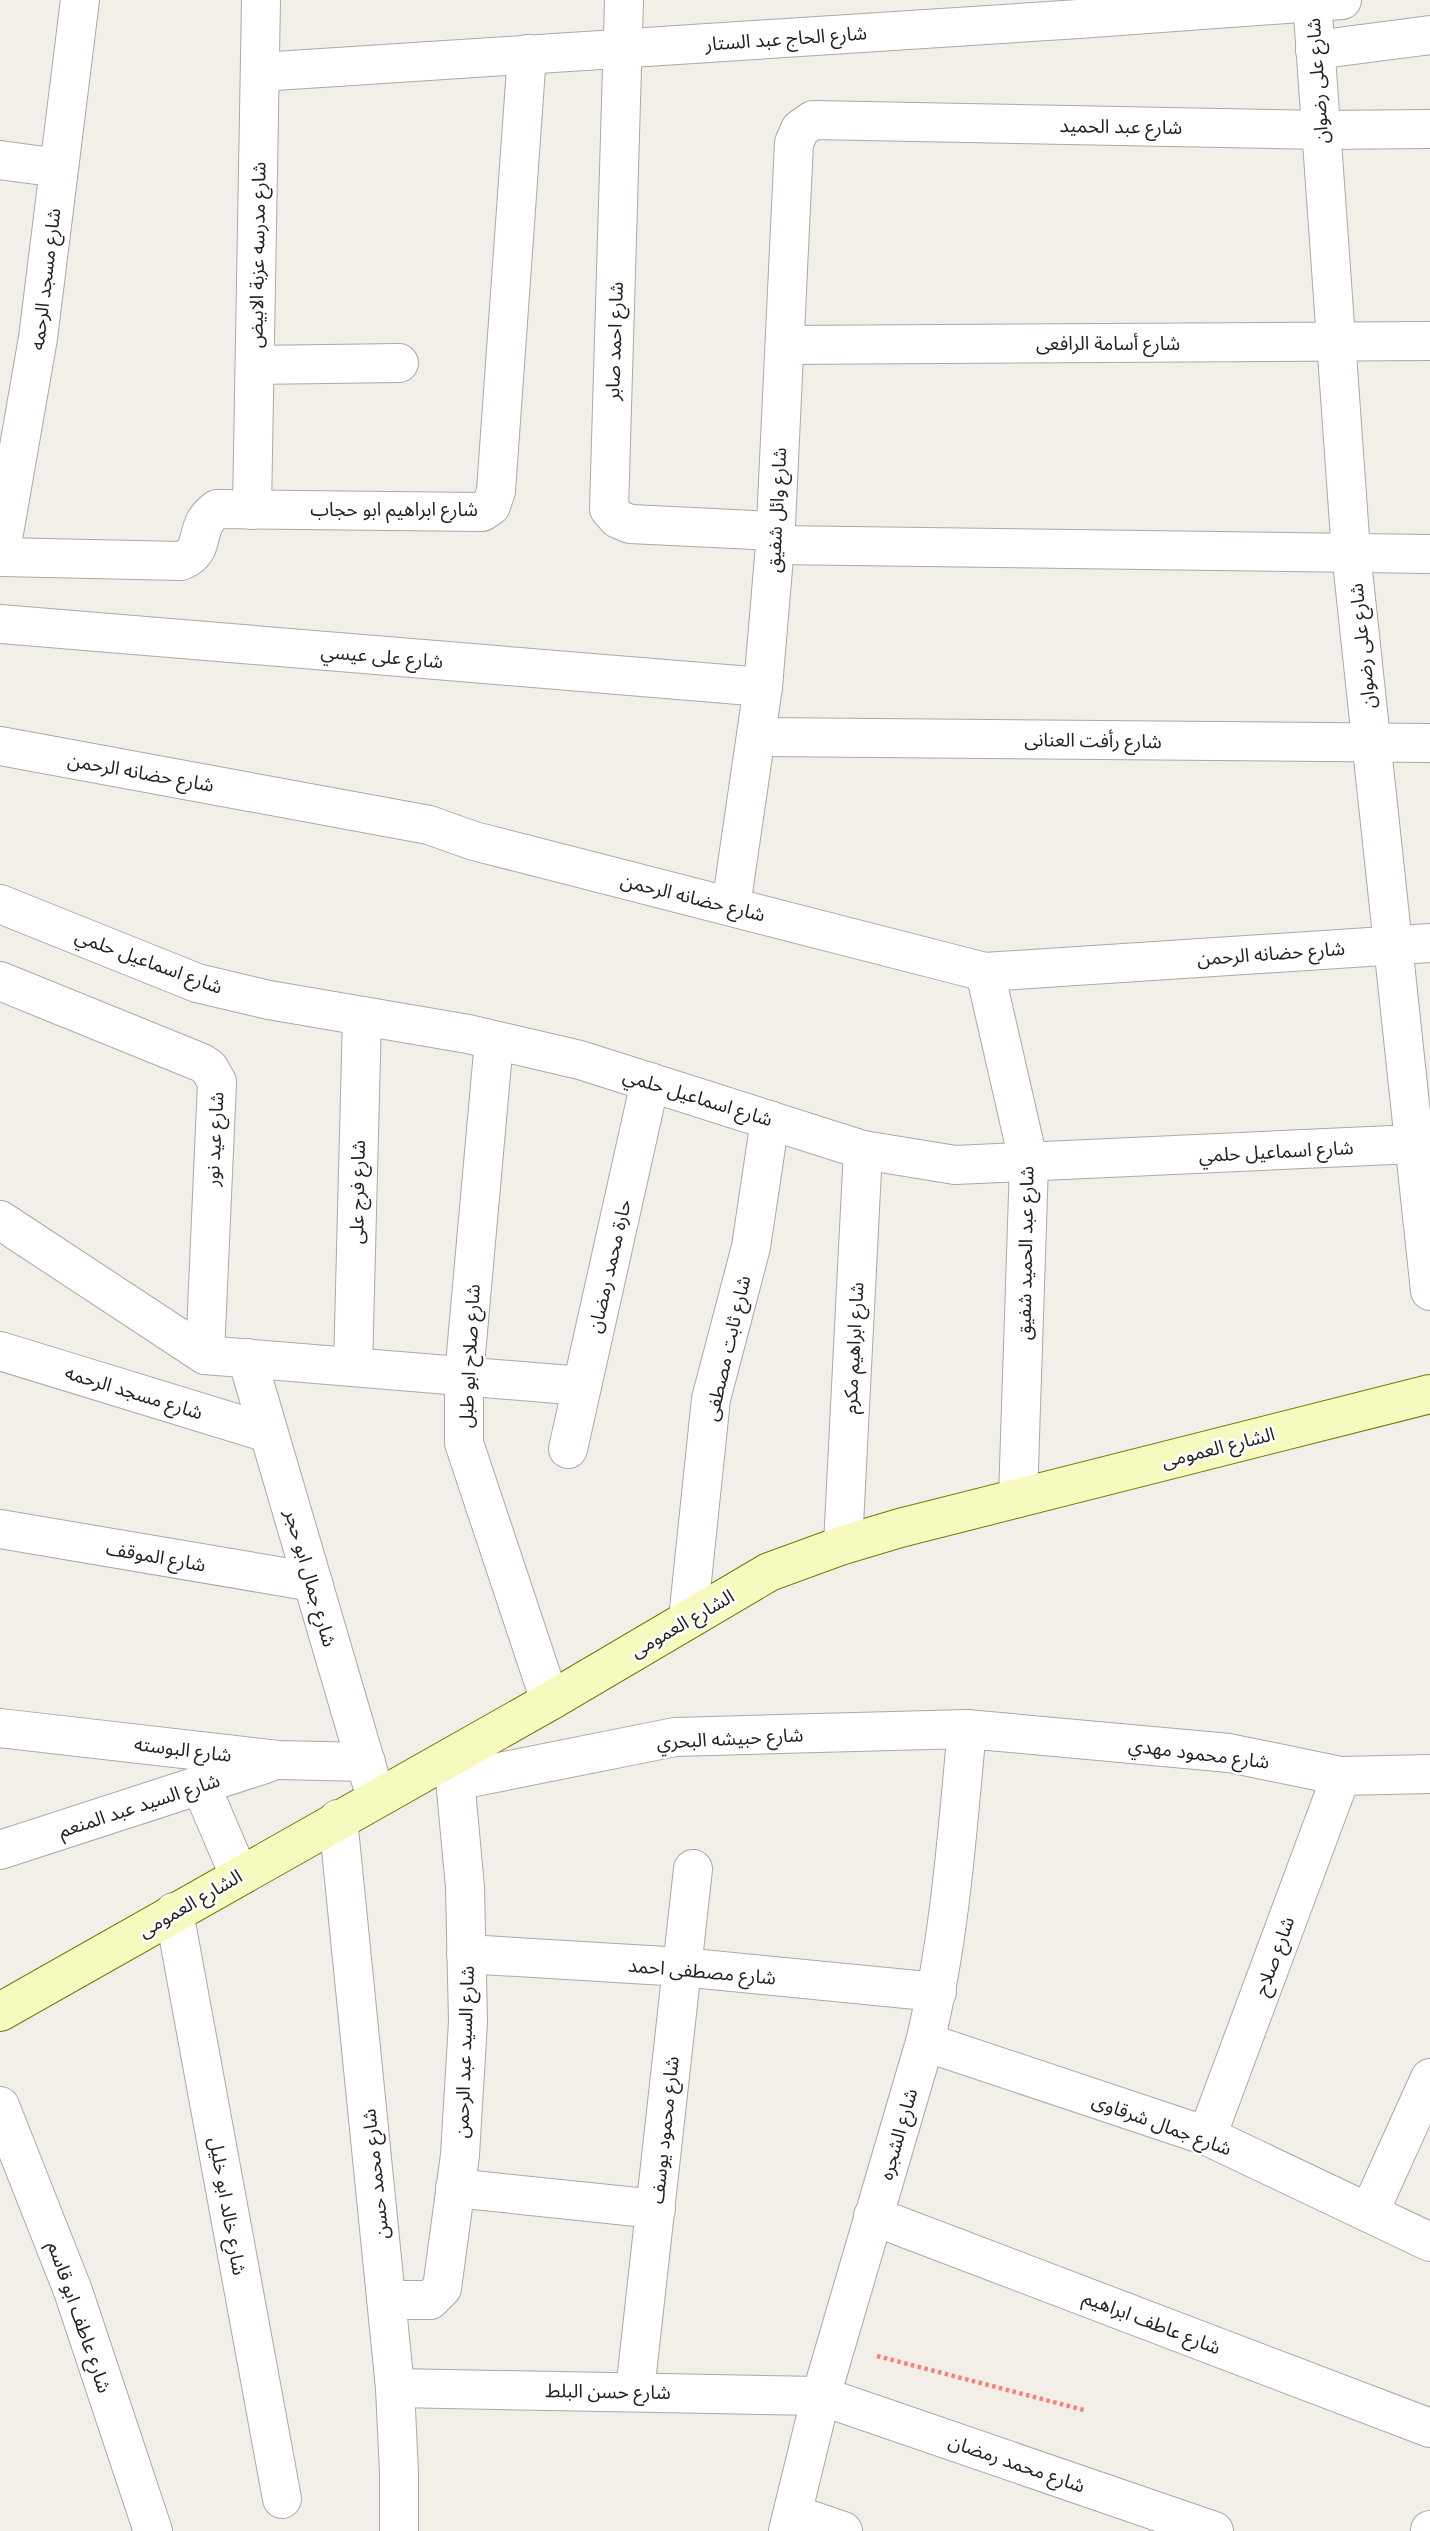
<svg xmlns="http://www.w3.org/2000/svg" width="1430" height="2531" font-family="Raleway,'Noto Sans Arabic',sans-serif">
  <rect width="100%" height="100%" fill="#f2efe9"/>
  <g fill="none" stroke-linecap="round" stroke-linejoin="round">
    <g stroke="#a9a9a9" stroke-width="40">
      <g id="minor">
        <path d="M624 0 609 509 618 519 630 524 776 531"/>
        <path d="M1312 0 1351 552 1430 1291"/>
        <path d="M1315 50 1430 35"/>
        <path d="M260 72 1079 19 1342 0"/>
        <path d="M0 160 59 168"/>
        <path d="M785 345 1430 341"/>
        <path d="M255 365 399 363"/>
        <path d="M252 510 261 0"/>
        <path d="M775 545 1430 554"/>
        <path d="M0 556 38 338 80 0"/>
        <path d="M0 557 181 561C209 550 191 527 217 509L482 512 491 506 496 491 527 54"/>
        <path d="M0 624 763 687"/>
        <path d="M756 737 1430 743"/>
        <path d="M0 746 429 825 474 841 985 972 1430 943"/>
        <path d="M0 904 197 983 269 1000 468 1034 580 1060 863 1150 955 1165 1414 1144"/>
        <path d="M731 906 763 687 775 545 794 143 800 129 813 120 1321 130 1430 129"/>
        <path d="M985 972 1029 1164 1018 1498"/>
        <path d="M0 981 202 1063 209 1068 217 1082 205 1355"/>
        <path d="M494 1041 464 1376V1443L550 1701"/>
        <path d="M0 1220 205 1355 582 1386"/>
        <path d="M0 1351 268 1433"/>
        <path d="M247 1358 376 1798"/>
        <path d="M353 1367 362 1017"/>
        <path d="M568 1449 650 1082"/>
        <path d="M0 1529 313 1582"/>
        <path d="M843 1545 863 1150"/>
        <path d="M688 1619 711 1399 751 1247 770 1120"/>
        <path d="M0 1728 278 1760 366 1762"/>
        <path d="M455 1781 675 1737 967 1729 1229 1753 1341 1776 1430 1774"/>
        <path d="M201 1786 239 1875"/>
        <path d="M338 1819 395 2388 399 2473V2531"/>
        <path d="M0 1850 268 1763"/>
        <path d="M174 1912 282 2499"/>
        <path d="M466 1954 682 1967 937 1992"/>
        <path d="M925 2042 1207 2136 1430 2242"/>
        <path d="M0 2106 73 2291 153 2531"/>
        <path d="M1207 2136 1341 1776"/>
        <path d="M455 2188 656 2209"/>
        <path d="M1369 2213 1430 2078"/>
        <path d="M873 2216 1430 2428"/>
        <path d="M387 2300H430L442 2288 460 2155 468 2022 465 1887 453 1758"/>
        <path d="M395 2388 821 2396 1214 2531"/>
        <path d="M635 2391 693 1869"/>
        <path d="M793 2514 843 2531"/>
        <path d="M788 2531 821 2396 925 2042C950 1939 957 1834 967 1729"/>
        <path d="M1430 2531V2530"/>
      </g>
    </g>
    <g stroke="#707d05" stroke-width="40">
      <path id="secondary" d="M0 2012 550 1701 769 1572 843 1545 900 1528 1430 1394"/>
    </g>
    <path stroke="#fa8072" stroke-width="4.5" stroke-dasharray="3.5 3.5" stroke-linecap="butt" d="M877 2356 1084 2410"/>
    <use href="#minor" stroke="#fff" stroke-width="38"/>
    <use href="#secondary" stroke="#f7fabf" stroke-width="38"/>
  </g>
  <g text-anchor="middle" stroke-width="5" stroke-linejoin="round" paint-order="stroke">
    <g font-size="19" fill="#222" stroke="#fff">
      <text transform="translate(786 38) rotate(-4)" y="7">شارع الحاج عبد الستار</text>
      <text transform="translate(1317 81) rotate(-94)" y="7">شارع على رضوان</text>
      <text transform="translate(1121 126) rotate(1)" y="7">شارع عبد الحميد</text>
      <text transform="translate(257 255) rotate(-89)" y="7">شارع مدرسه عزبة الابيض</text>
      <text transform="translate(45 279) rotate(-83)" y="7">شارع مسجد الرحمه</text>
      <text transform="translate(614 341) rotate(-88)" y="7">شارع احمد صابر</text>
      <text x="1108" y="350">شارع أسامة الرافعى</text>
      <text x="394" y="516">شارع ابراهيم ابو حجاب</text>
      <text transform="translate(776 510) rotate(-87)" y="7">شارع وائل شفيق</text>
      <text transform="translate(1362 646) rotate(-96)" y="7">شارع على رضوان</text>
      <text transform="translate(382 656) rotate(5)" y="7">شارع على عيسي</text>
      <text transform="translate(1093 740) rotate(1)" y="7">شارع رأفت العنانى</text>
      <text transform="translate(141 772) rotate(10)" y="7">شارع حضانه الرحمن</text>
      <text transform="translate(693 897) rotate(14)" y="7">شارع حضانه الرحمن</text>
      <text transform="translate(1271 953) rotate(-4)" y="7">شارع حضانه الرحمن</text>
      <text transform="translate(149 961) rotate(20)" y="7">شارع اسماعيل حلمي</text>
      <text transform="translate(698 1097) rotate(17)" y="7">شارع اسماعيل حلمي</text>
      <text transform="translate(214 1139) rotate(-87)" y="7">شارع عيد نور</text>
      <text transform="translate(1276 1151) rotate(-3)" y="7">شارع اسماعيل حلمي</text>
      <text transform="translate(357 1192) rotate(-89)" y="7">شارع فرج على</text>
      <text transform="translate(1025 1253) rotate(-89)" y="7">شارع عبد الحميد شفيق</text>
      <text transform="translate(609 1266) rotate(-77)" y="7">حارة محمد رمضان</text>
      <text transform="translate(727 1348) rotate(-77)" y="7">شارع ثابت مصطفى</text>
      <text transform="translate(853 1348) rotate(-87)" y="7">شارع ابراهيم مكرم</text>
      <text transform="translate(469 1356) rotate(-87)" y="7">شارع صلاح ابو طبل</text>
      <text transform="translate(134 1392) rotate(17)" y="7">شارع مسجد الرحمه</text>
      <text transform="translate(1218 1447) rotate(-14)" y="7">الشارع العمومى</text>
      <text transform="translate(156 1556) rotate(10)" y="7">شارع الموقف</text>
      <text transform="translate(311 1578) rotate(74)" y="7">شارع جمال ابو حجر</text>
      <text transform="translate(682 1623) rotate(-30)" y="7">الشارع العمومى</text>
      <text transform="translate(730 1738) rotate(-3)" y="7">شارع حبيشه البحري</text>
      <text transform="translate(183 1749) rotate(7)" y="7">شارع البوسته</text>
      <text transform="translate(1199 1753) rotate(7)" y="7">شارع محمود مهدي</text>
      <text transform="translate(139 1805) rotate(-18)" y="7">شارع السيد عبد المنعم</text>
      <text transform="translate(190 1903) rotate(-30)" y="7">الشارع العمومى</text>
      <text transform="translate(1274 1956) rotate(-70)" y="7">شارع صلاح</text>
      <text transform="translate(702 1971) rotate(5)" y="7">شارع مصطفى احمد</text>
      <text transform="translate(464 2052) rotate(-88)" y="7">شارع السيد عبد الرحمن</text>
      <text transform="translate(1162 2124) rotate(20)" y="7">شارع جمال شرقاوى</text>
      <text transform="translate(664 2130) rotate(-84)" y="7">شارع محمود يوسف</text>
      <text transform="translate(898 2134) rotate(-74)" y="7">شارع الشجره</text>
      <text transform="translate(375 2174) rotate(-96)" y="7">شارع محمد حسن</text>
      <text transform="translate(228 2206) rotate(80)" y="7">شارع خالد ابو خليل</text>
      <text transform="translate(80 2317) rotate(71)" y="7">شارع عاطف ابو قاسم</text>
      <text transform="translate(1152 2322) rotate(21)" y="7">شارع عاطف ابراهيم</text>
      <text transform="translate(608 2391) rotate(1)" y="7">شارع حسن البلط</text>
      <text transform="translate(1017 2463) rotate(19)" y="7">شارع محمد رمضان</text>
    </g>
  </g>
</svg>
